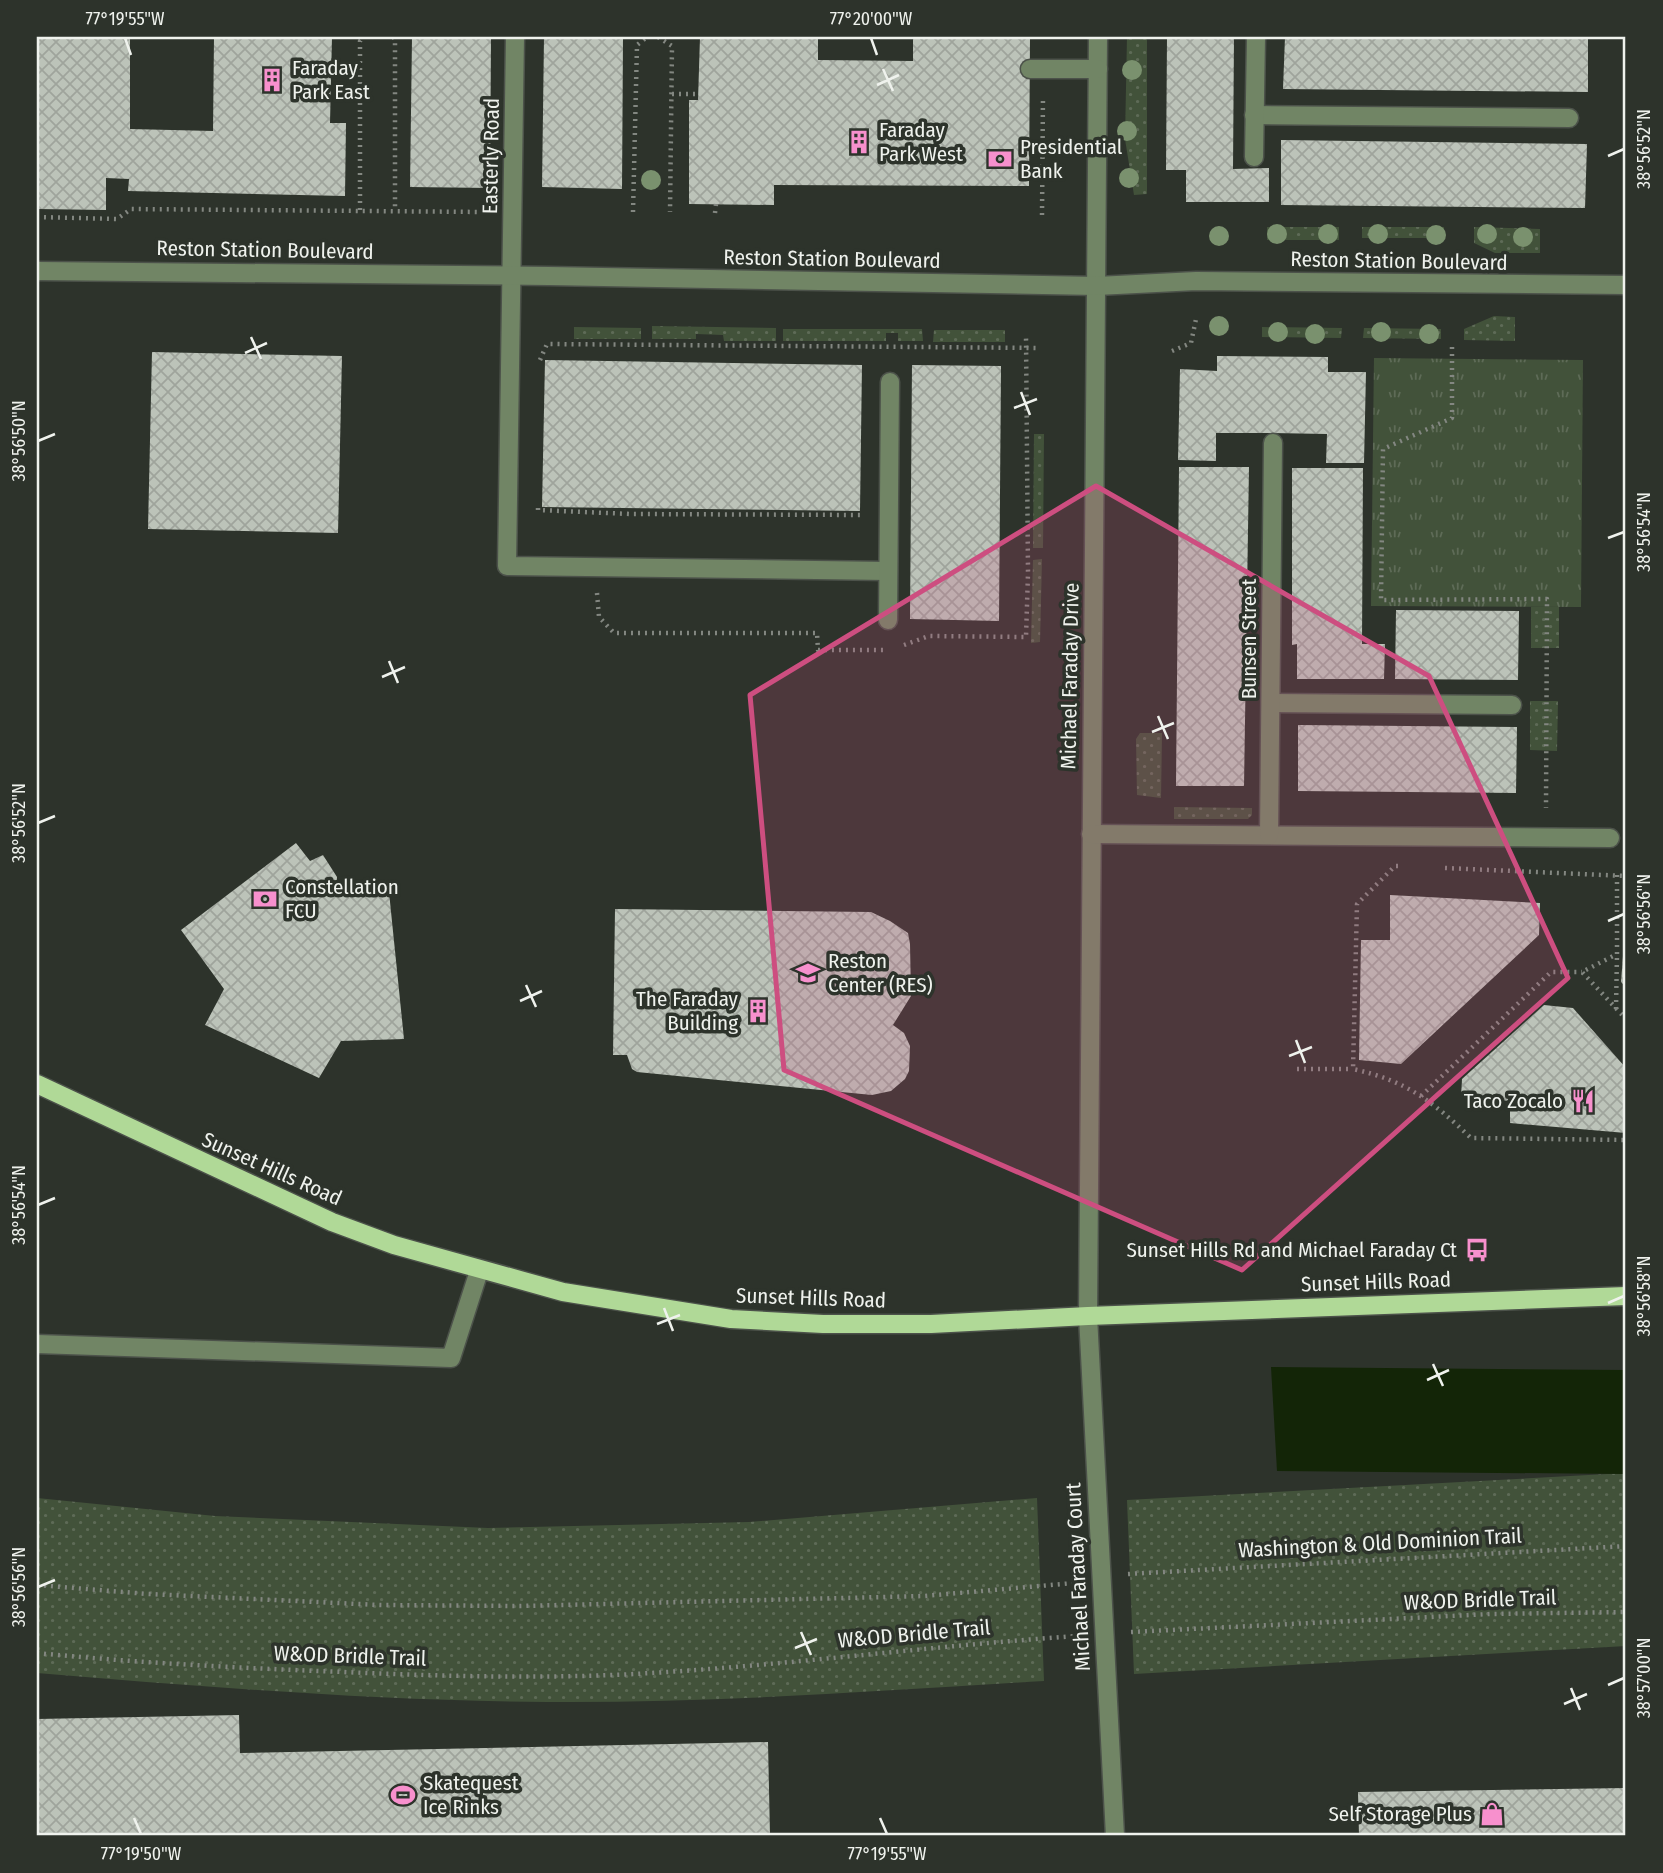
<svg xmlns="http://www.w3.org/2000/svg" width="1663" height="1873" font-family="'Fira Sans Condensed',sans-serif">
  <defs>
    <pattern id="grass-dots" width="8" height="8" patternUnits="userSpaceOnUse" patternTransform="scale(1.75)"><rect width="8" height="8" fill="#42523a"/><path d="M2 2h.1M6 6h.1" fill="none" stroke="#5e6b57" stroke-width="1.8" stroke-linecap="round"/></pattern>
    <pattern id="park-tufts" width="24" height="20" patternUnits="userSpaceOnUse" patternTransform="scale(1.75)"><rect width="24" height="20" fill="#42523a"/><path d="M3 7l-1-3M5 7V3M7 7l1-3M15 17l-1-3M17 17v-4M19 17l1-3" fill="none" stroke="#5e6b57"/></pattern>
    <pattern id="building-cross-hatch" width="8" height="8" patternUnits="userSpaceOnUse" patternTransform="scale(1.75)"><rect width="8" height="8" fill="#bcc3b9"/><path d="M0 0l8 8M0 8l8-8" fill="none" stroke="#9fa49c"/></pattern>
  </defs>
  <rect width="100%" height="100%" fill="#2d332b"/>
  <g fill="url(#grass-dots)">
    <path d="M1127 37H1147V194L1134 195 1125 139Z"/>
    <rect x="1267" y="227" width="72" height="13"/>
    <rect x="1362" y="227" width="82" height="11"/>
    <path d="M1474 227 1540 229V253H1495L1474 243Z"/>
    <path d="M1494 316 1515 317V341L1464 340V329Z"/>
    <path d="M652 326 776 328V341H724L723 335 696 334V339H652Z"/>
    <path d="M574 327 641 328V339H574Z"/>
    <path d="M1262 327 1342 328 1341 338 1262 337Z"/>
    <path d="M1364 328 1441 329V339L1363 338Z"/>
    <path d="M783 329H922L923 341H898V333H886V341H783Z"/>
    <path d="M934 330H1005V342H933Z"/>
    <path d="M1034 434H1044L1043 548H1033Z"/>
    <path d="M1042 559 1040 642 1031 643 1033 560Z"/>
    <rect x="1531" y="607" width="28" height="41"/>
    <path d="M1530 701H1558L1557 751 1530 750Z"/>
    <path d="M1140 733H1162L1161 798 1137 795 1136 739Z"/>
    <path d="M1174 807 1252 808V815L1248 819H1174Z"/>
    <path d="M1626 1473V1646L1134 1674 1127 1500Z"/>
    <path d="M37 1498 215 1516 488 1528 749 1522 1037 1498 1044 1681C879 1691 714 1703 548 1702 377 1701 207 1687 37 1673Z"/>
  </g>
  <path fill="url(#park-tufts)" d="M1374 358 1583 360 1581 607 1371 606Z"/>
  <path fill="#132507" d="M1271 1367 1626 1370V1474L1277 1471Z"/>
  <g fill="url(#building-cross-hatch)">
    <path d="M37 37H130V129L213 131 214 37H332L330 123H346L345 196 128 191 129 179 106 178V210L37 209Z"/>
    <path d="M412 37H491L490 188 410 187Z"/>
    <path d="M544 37H623L622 189 542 187Z"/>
    <path d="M700 37H818V60L913 61V37H1030L1029 186 774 185V205L689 204V100H698Z"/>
    <path d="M1167 37H1234L1233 169 1269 168V202H1186V170H1166Z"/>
    <path d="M1285 37H1588V92L1283 89Z"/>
    <path d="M1281 140 1587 144 1585 208 1281 205Z"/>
    <path d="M152 352 342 356 338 533 148 529Z"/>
    <path d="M1217 356 1328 357V372H1366L1364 463H1326L1327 434 1272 433H1216V461L1178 460 1180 369 1217 371Z"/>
    <path d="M545 360 862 365 860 511 542 507Z"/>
    <path d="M912 365 1001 366 999 621 910 619Z"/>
    <path d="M1179 467H1249L1244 786H1176Z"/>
    <path d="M1292 468H1363L1362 644H1385L1384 679H1297V644L1292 645Z"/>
    <path d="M1396 610 1519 611 1518 680 1395 679Z"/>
    <path d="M1298 725 1517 727 1516 793 1298 791Z"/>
    <path d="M296 843 310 861 323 855 337 877 336 896 389 892 404 1039 341 1041 319 1078 205 1025 224 989 181 930Z"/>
    <path d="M1390 895 1540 903 1539 935 1401 1064 1359 1060 1361 940H1390Z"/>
    <path d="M615 909 871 912 890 921 908 933 910 944 911 996 893 1025 904 1033 910 1046 909 1071 905 1079 891 1091 872 1095 637 1072 632 1069 627 1055H613Z"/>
    <path d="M1624 943H1626V987L1621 982Z"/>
    <path d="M1544 1005 1573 1008 1626 1068V1133L1510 1123V1101L1461 1097 1462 1079Z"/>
    <path d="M239 1715 240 1753 768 1742 770 1836H37V1719Z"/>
    <path d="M1626 1788V1836H1359L1358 1792Z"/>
  </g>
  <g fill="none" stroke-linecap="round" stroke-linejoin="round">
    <g stroke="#4c524a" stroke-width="21">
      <g id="minor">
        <path d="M515 37 507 566 888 571"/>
        <path d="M1098 37 1088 1316 1115 1836"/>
        <path d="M1030 69H1098"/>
        <path d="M1254 115 1569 118"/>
        <path d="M1254 157 1256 37"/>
        <path d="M37 271 549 276 1097 286 1196 281 1626 285"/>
        <path d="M888 620 890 382"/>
        <path d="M1271 703 1512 705"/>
        <path d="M1091 834 1610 838"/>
        <path d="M1269 835 1273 443"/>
        <path d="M37 1344 451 1358 479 1271"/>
      </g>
    </g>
    <g stroke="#4c524a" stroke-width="21">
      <path id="major" d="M37 1084 332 1222 394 1245 563 1292 731 1319 823 1324H931L1088 1316 1626 1296"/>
    </g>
    <g stroke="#838781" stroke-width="4.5" stroke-dasharray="2 5" stroke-linecap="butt">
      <path d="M393 37 395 39V211"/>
      <path d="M658 37 672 46 670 212"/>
      <path d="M672 94H699"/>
      <path d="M360 210V41L364 37"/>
      <path d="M633 212 637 45 647 37"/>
      <path d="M715 213 716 204"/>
      <path d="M1042 215 1043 96"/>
      <path d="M37 217 117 219 131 209 484 212"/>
      <path d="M1452 347V418L1383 449 1381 600 1547 599 1546 808"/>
      <path d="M1172 351 1191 343 1196 319"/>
      <path d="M540 360 547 344 1040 348"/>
      <path d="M538 508V510L630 514 863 515"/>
      <path d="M597 593 599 617 614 633H817L818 650H886"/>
      <path d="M904 645 929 636 1026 637 1028 573 1026 336"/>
      <path d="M1398 866H1395L1357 904 1353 1069C1407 1081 1432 1101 1471 1138L1626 1140"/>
      <path d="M1445 868 1626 876"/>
      <path d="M1617 875V954L1582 972 1626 1019"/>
      <path d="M1616 1009 1617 954"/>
      <path d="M1297 1069H1353"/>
      <path d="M1421 1096 1551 972H1582"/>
      <path d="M1128 1574 1626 1546"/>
      <path d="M37 1585 148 1594 380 1605 521 1606 924 1596 1074 1583"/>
      <path d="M1131 1632 1490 1614 1626 1612"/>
      <path d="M37 1653C139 1663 241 1668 343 1672 440 1676 537 1679 634 1674 782 1666 929 1646 1077 1636"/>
    </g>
    <use href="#minor" stroke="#718565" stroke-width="18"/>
    <use href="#major" stroke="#b0d997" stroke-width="18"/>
  </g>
  <g fill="#7a916e">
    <circle cx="1132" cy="70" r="10"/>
    <circle cx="1127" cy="131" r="10"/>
    <circle cx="1129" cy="178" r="10"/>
    <circle cx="651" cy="180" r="10"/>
    <circle cx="1277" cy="234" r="10"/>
    <circle cx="1328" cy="234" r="10"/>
    <circle cx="1378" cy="234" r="10"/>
    <circle cx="1487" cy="234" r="10"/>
    <circle cx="1436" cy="235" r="10"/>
    <circle cx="1219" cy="236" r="10"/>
    <circle cx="1523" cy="237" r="10"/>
    <circle cx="1219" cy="326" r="10"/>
    <circle cx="1278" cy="332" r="10"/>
    <circle cx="1381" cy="332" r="10"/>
    <circle cx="1315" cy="334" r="10"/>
    <circle cx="1429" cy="334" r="10"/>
  </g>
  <path fill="#cd4e80" fill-opacity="0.2" stroke="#cd4e80" stroke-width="5" stroke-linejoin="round" d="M1096 486 1429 676 1568 978 1242 1270 784 1070 750 695Z"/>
  <path fill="none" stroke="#eff2ed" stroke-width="2.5" d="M125 38 131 55M871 38 877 55M883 69 893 91M877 85 899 75M1608 156 1624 149M251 337 261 359M245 353 267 343M1021 392 1030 415M1014 408 1037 399M38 441 55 434M1608 538 1624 532M389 661 398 683M382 677 405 667M1158 716 1168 739M1152 732 1174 723M38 823 55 816M1608 921 1624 914M526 985 536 1007M520 1001 542 991M1296 1040 1305 1063M1289 1056 1312 1047M38 1205 55 1198M1608 1303 1624 1296M664 1308 673 1331M657 1324 680 1315M1433 1364 1443 1386M1427 1380 1449 1370M38 1587 55 1580M801 1632 811 1655M795 1648 817 1639M1608 1685 1624 1678M1571 1688 1580 1710M1564 1704 1587 1694M134 1818 141 1834M880 1818 887 1834"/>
  <defs>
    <g id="building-bare" transform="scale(1.89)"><path d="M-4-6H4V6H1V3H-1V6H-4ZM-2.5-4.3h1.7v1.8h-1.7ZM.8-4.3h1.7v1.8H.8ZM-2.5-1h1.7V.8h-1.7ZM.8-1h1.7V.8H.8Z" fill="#f790cd" stroke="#2d332b" stroke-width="2.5" paint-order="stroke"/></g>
    <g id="bank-bare" transform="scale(1.89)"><path d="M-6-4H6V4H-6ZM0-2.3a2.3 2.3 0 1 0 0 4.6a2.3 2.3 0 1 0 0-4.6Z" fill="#f790cd" stroke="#2d332b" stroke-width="2.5" paint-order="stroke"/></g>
    <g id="university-bare" transform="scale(1.89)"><path d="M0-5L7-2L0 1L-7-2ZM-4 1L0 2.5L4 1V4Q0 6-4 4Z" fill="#f790cd" stroke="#2d332b" stroke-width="2.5" paint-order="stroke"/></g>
    <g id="restaurant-bare" transform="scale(1.89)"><path d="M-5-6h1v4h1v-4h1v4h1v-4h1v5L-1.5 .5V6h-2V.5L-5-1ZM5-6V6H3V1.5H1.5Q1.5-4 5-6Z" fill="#f790cd" stroke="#2d332b" stroke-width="2.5" paint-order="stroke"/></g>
    <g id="bus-bare" transform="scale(1.89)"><path d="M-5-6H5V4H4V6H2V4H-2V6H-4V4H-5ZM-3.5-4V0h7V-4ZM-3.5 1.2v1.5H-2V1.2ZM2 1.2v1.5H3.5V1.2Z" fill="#f790cd" stroke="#2d332b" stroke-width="2.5" paint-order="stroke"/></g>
    <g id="stadium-bare" transform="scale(1.89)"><path d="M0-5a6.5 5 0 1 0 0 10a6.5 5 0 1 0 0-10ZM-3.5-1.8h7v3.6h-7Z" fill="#f790cd" stroke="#2d332b" stroke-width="2.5" paint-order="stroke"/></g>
    <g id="shop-bare" transform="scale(1.89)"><path d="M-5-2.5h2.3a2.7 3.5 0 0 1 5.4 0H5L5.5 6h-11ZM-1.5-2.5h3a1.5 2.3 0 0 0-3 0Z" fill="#f790cd" stroke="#2d332b" stroke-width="2.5" paint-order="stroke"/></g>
  </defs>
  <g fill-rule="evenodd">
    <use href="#building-bare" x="272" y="80"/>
    <use href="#building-bare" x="859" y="142"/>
    <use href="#bank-bare" x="1000" y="159"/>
    <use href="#bank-bare" x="265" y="899"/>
    <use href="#university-bare" x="808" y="973"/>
    <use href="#building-bare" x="758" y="1011"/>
    <use href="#restaurant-bare" x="1583" y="1101"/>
    <use href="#bus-bare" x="1477" y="1250"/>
    <use href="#stadium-bare" x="403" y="1795"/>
    <use href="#shop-bare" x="1492" y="1814"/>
  </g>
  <g text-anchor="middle" stroke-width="7" stroke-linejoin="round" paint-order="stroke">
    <g font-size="21" fill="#eff2ed" stroke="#2d332b" text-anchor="start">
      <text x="292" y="75">Faraday<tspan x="292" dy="24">Park East</tspan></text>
      <text x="879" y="137">Faraday<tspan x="879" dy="24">Park West</tspan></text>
      <text x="1020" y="154">Presidential<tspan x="1020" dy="24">Bank</tspan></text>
      <text x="285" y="894">Constellation<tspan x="285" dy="24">FCU</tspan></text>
      <text x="828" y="968">Reston<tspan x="828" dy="24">Center (RES)</tspan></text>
      <text x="738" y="1006" text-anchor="end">The Faraday<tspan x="738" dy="24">Building</tspan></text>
      <text x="1563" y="1108" text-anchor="end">Taco Zocalo</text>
      <text x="1457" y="1257" text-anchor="end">Sunset Hills Rd and Michael Faraday Ct</text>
      <text x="423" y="1790">Skatequest<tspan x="423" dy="24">Ice Rinks</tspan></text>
      <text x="1472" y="1821" text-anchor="end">Self Storage Plus</text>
    </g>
    <g font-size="21" fill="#eff2ed" stroke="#2d332b">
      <text transform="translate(491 156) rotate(-89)" y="7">Easterly Road</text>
      <text transform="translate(265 250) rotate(1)" y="7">Reston Station Boulevard</text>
      <text transform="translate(832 259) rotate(1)" y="7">Reston Station Boulevard</text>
      <text transform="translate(1399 261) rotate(1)" y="7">Reston Station Boulevard</text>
      <text transform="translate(1249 639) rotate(-90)" y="7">Bunsen Street</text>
      <text transform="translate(1070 676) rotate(-89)" y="7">Michael Faraday Drive</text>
      <text transform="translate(272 1169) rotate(24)" y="7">Sunset Hills Road</text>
      <text transform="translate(1376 1282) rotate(-2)" y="7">Sunset Hills Road</text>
      <text transform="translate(811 1298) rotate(2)" y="7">Sunset Hills Road</text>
      <text transform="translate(1380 1543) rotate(-3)" y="7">Washington &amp; Old Dominion Trail</text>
      <text transform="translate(1078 1577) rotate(-93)" y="7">Michael Faraday Court</text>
      <text transform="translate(1480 1600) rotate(-2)" y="7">W&amp;OD Bridle Trail</text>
      <text transform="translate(914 1634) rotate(-5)" y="7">W&amp;OD Bridle Trail</text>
      <text transform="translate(350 1656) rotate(2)" y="7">W&amp;OD Bridle Trail</text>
    </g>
  </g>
  <rect width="1663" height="1873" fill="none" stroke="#2d332b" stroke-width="77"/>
  <rect x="38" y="38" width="1586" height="1796" fill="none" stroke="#eff2ed" stroke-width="2.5"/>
  <g font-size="18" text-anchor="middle" fill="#eff2ed">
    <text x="125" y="25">77°19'55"W</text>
    <text x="871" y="25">77°20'00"W</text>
    <text transform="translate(1644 149) rotate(-90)" y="6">38°56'52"N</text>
    <text transform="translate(19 441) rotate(-90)" y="6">38°56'50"N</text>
    <text transform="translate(1644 532) rotate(-90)" y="6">38°56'54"N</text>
    <text transform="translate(19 823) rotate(-90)" y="6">38°56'52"N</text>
    <text transform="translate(1644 914) rotate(-90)" y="6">38°56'56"N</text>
    <text transform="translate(19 1205) rotate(-90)" y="6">38°56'54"N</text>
    <text transform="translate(1644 1296) rotate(-90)" y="6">38°56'58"N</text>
    <text transform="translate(19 1587) rotate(-90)" y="6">38°56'56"N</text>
    <text transform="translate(1644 1678) rotate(-90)" y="6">38°57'00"N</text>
    <text x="141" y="1860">77°19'50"W</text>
    <text x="887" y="1860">77°19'55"W</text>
  </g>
</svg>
